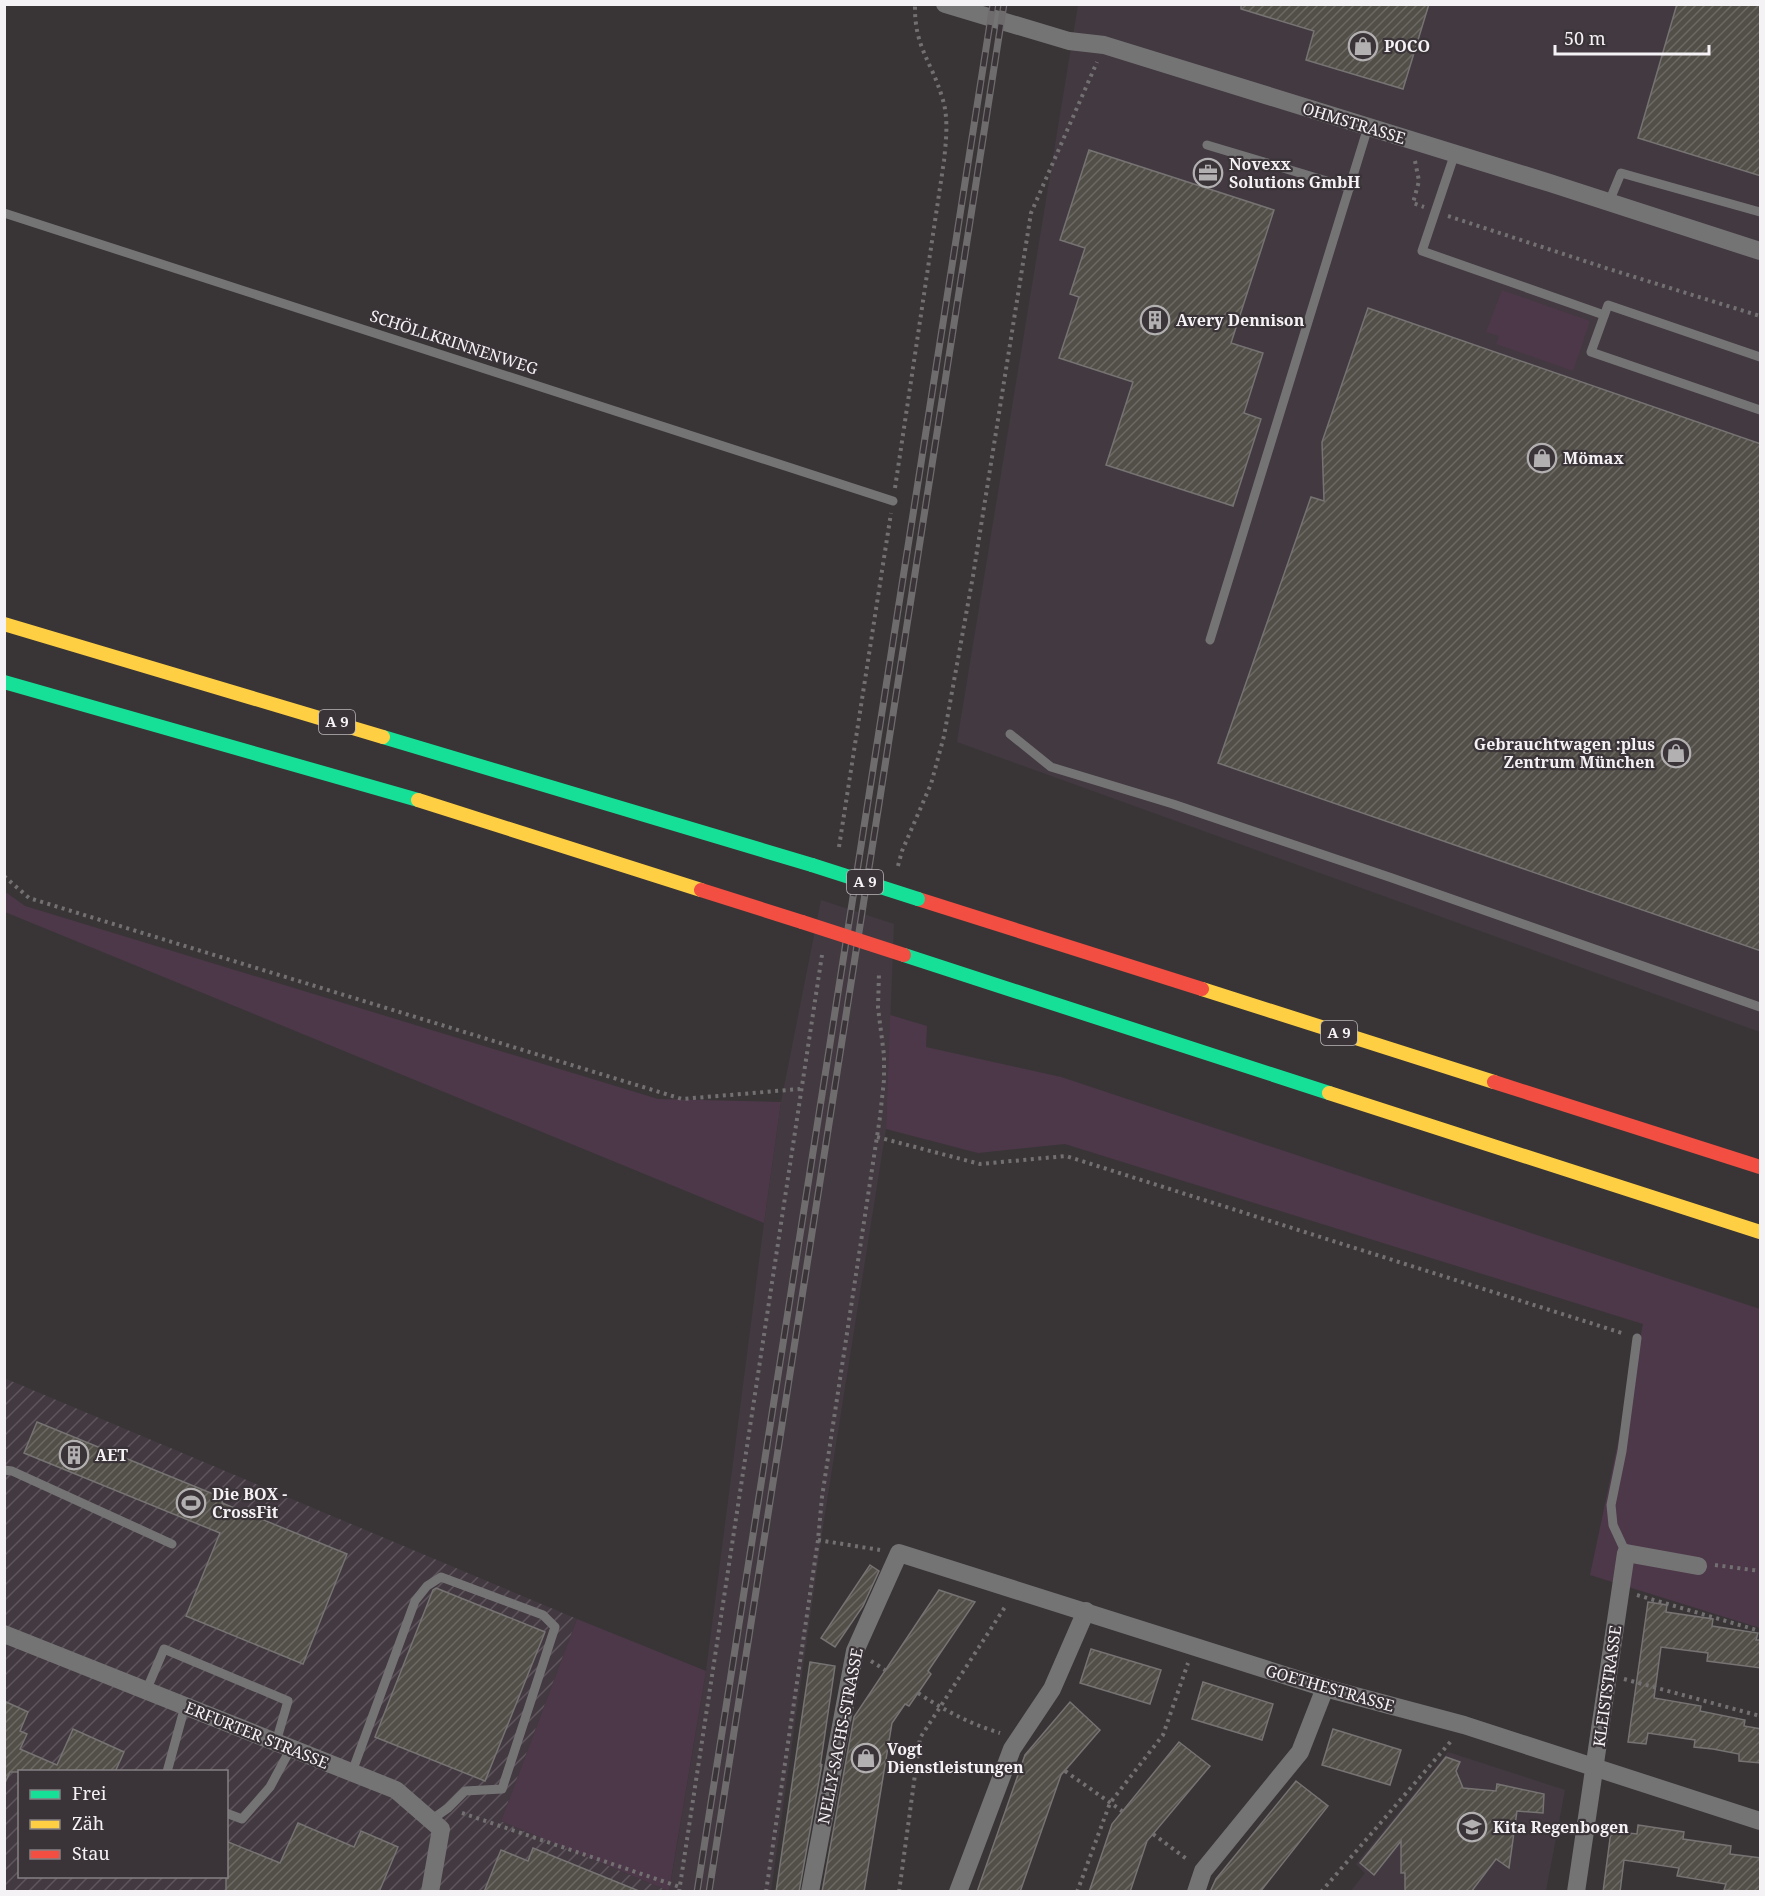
<svg xmlns="http://www.w3.org/2000/svg" width="1765" height="1896" font-family="'Noto Serif',serif">
  <defs>
    <pattern id="industrial-furrows" width="10" height="10" patternUnits="userSpaceOnUse" patternTransform="scale(1.5)"><rect width="10" height="10" fill="#433941"/><path d="M-1 1l2-2M0 10L10 0M9 11l2-2" fill="none" stroke="#5f565d"/></pattern>
    <pattern id="building-hatch" width="6" height="6" patternUnits="userSpaceOnUse" patternTransform="scale(1.5)"><rect width="6" height="6" fill="#524e48"/><path d="M-1 1l2-2M0 6l6-6M5 7l2-2" fill="none" stroke="#6c6863"/></pattern>
  </defs>
  <rect width="100%" height="100%" fill="#393537"/>
  <g fill="#433941">
    <path d="M1078 5H1760V1032L957 742Z"/>
    <path d="M821 900 894 924 886 1129 824 1520 771 1891 669 1892 706 1671 764 1223 781 1102Z"/>
    <path d="M1448 1752 1565 1790 1546 1891 1350 1892 1365 1873 1356 1864Z"/>
  </g>
  <path fill="url(#industrial-furrows)" fill-rule="evenodd" d="M4 1378 577 1619 501 1821 669 1891H5ZM20 1772H226V1876H20Z"/>
  <g fill="#4d3849">
    <path d="M1502 290 1590 321 1573 371 1496 344 1499 336 1486 332Z"/>
    <path d="M4 891 25 906 658 1099 781 1102 764 1223 5 912Z"/>
    <path d="M890 1015 927 1026 926 1047 1061 1077 1760 1309V1628L1590 1575 1643 1324 1065 1144 978 1153 886 1129Z"/>
    <path d="M577 1619 706 1671 669 1891 501 1821Z"/>
  </g>
  <g fill="url(#building-hatch)" stroke="#767373" stroke-width="1.5">
    <path d="M1241 4H1429L1403 89 1306 60 1314 31 1241 9Z"/>
    <path d="M1677 4H1761V176L1638 138Z"/>
    <path d="M1089 150 1274 210 1231 343 1263 353 1244 413 1261 419 1233 506 1106 465 1133 382 1059 358 1079 297 1070 294 1085 248 1060 240Z"/>
    <path d="M1368 308 1761 444V951L1218 763 1311 497 1324 501 1322 442Z"/>
    <path d="M37 1422 223 1498 222 1503 347 1554 303 1664 186 1616 220 1533 24 1453Z"/>
    <path d="M870 1565 879 1571 863 1606 835 1647 821 1638Z"/>
    <path d="M436 1588 545 1632 485 1781 375 1737 433 1590Z"/>
    <path d="M939 1590 975 1602 928 1671 931 1674 909 1706 905 1704 892 1723 864 1892H822L854 1717Z"/>
    <path d="M1648 1602 1667 1605 1666 1612 1713 1619 1712 1626 1758 1633 1756 1640H1761V1668L1707 1661 1708 1653 1661 1647 1654 1698 1701 1706 1700 1711 1745 1720 1744 1726 1761 1729V1763L1739 1761V1754L1713 1749 1694 1747 1695 1740 1648 1733 1646 1744 1628 1742Z"/>
    <path d="M1091 1649 1161 1670 1150 1704 1080 1683Z"/>
    <path d="M810 1662 835 1666 820 1767 822 1764 799 1892H776Z"/>
    <path d="M1203 1682 1273 1704 1262 1740 1192 1719Z"/>
    <path d="M4 1701 28 1712 20 1731 27 1734 20 1749 57 1765 73 1729 124 1752 115 1772H10L4 1785Z"/>
    <path d="M1070 1702 1100 1730 1061 1775 1020 1892H977L1025 1755Z"/>
    <path d="M1333 1729 1401 1750 1390 1785 1322 1765Z"/>
    <path d="M1179 1742 1210 1766 1147 1841 1130 1892H1089L1112 1824Z"/>
    <path d="M1446 1757 1460 1762 1456 1771 1463 1788 1496 1791 1497 1784 1544 1794 1543 1813 1517 1811 1509 1868 1496 1859 1471 1892H1405V1873H1401V1841L1374 1875 1360 1863Z"/>
    <path d="M1296 1781 1328 1806 1260 1892H1210L1216 1879Z"/>
    <path d="M298 1823 354 1847 361 1831 398 1847 379 1892H226V1841L280 1863Z"/>
    <path d="M1638 1825 1684 1832 1683 1839 1731 1846 1730 1854 1761 1858V1892L1724 1890 1726 1884 1677 1876 1679 1868 1624 1860 1620 1892H1603L1611 1831 1637 1834Z"/>
    <path d="M533 1848 639 1891V1892H484L501 1850 528 1861Z"/>
  </g>
  <g fill="none" stroke-linecap="round" stroke-linejoin="round">
    <g stroke="#737072" stroke-width="4" stroke-dasharray="3 4.5" stroke-linecap="butt">
      <path d="M1415 161 1419 181 1413 203 1424 207"/>
      <path d="M1448 216 1609 269 1760 316"/>
      <path d="M895 488 944 161C946 141 949 117 942 97 931 60 914 47 915 4"/>
      <path d="M839 847 891 513"/>
      <path d="M898 866 902 851 931 784 944 736 973 576 1031 213 1097 62"/>
      <path d="M4 876 29 898 682 1099 800 1089"/>
      <path d="M877 1137 980 1164 1066 1156 1625 1334"/>
      <path d="M818 1540 880 1550"/>
      <path d="M1715 1565 1760 1571"/>
      <path d="M1637 1595 1760 1631"/>
      <path d="M871 1661 885 1670"/>
      <path d="M1624 1679 1760 1716"/>
      <path d="M918 1693C944 1710 970 1724 1000 1733"/>
      <path d="M1065 1771 1122 1811"/>
      <path d="M462 1813 680 1887"/>
      <path d="M1153 1834 1188 1860"/>
      <path d="M679 1892 822 955"/>
      <path d="M766 1892 818 1540 822 1497 880 1117 884 1080V1055L878 1008 879 973"/>
      <path d="M899 1892 920 1738 1005 1607"/>
      <path d="M1077 1892 1110 1803 1163 1735 1188 1663"/>
      <path d="M1321 1892 1452 1740"/>
    </g>
    <g stroke="#757475" stroke-width="9">
      <path d="M1207 145 1350 188"/>
      <path d="M1455 153 1422 251 1604 315"/>
      <path d="M1609 202 1621 173 1760 212"/>
      <path d="M4 213 893 501"/>
      <path d="M1760 357 1608 305 1591 352 1760 410"/>
      <path d="M1210 640 1368 127"/>
      <path d="M1010 734 1051 767 1173 804 1392 878 1760 1007"/>
      <path d="M4 1470 12 1471 172 1544"/>
      <path d="M1626 1553 1613 1525 1611 1505 1622 1451 1637 1338"/>
      <path d="M146 1691 164 1649 288 1701 276 1742"/>
      <path d="M167 1772 185 1706"/>
      <path d="M352 1772 415 1601 427 1586 441 1577 543 1615 555 1627 502 1789 465 1791 448 1808 431 1820"/>
      <path d="M226 1813 242 1819 270 1787 291 1748"/>
    </g>
    <g stroke="#757475" stroke-width="18">
      <path d="M945 4 1069 41 1104 45 1550 183 1760 251"/>
      <path d="M4 1634 396 1790 441 1829 430 1892"/>
      <path d="M810 1892 855 1651 899 1553 1325 1688 1464 1725 1760 1821"/>
      <path d="M958 1892 1012 1749 1052 1689 1086 1611"/>
      <path d="M1196 1892 1203 1871 1300 1752 1325 1688"/>
      <path d="M1576 1892 1626 1553 1698 1566"/>
    </g>
    <g stroke="#16e098" stroke-width="14">
      <path d="M4 682 418 800"/>
      <path d="M383 737 812 865"/>
      <path d="M904 955 1329 1093"/>
    </g>
    <g stroke="#ffcf43" stroke-width="14">
      <path d="M4 624 383 737"/>
      <path d="M418 800 701 890"/>
      <path d="M1202 989 1494 1082"/>
      <path d="M1329 1093 1760 1232"/>
    </g>
    <g stroke="#f24e42" stroke-width="14">
      <path d="M701 890 802 922"/>
      <path d="M918 899 1202 989"/>
      <path d="M1494 1082 1760 1167"/>
    </g>
    <g stroke="#6f6c6e" stroke-width="7">
      <g id="rail">
        <path d="M697 1892 993 4"/>
        <path d="M709 1892 1004 4"/>
      </g>
    </g>
    <use href="#rail" stroke="#3a3438" stroke-width="4.5" stroke-dasharray="14" stroke-linecap="butt"/>
    <path stroke="#16e098" stroke-width="14" d="M812 865 918 899"/>
    <path stroke="#f24e42" stroke-width="14" d="M802 922 904 955"/>
  </g>
  <defs>
    <g id="shop-ring" transform="scale(1.5)"><circle r="9.5" fill="#3a3438" stroke="#b3b0b2" stroke-width="1.5"/><path d="M-5-2.5h2.3a2.7 3.5 0 0 1 5.4 0H5L5.5 6h-11ZM-1.5-2.5h3a1.5 2.3 0 0 0-3 0Z" fill="#b3b0b2"/></g>
    <g id="office-ring" transform="scale(1.5)"><circle r="9.5" fill="#3a3438" stroke="#b3b0b2" stroke-width="1.5"/><path d="M-6-3h4V-5.5h4V-3h4V5H-6ZM-1-4.5V-3h2v-1.5ZM-6 0V1H6V0Z" fill="#b3b0b2"/></g>
    <g id="building-ring" transform="scale(1.5)"><circle r="9.5" fill="#3a3438" stroke="#b3b0b2" stroke-width="1.5"/><path d="M-4-6H4V6H1V3H-1V6H-4ZM-2.5-4.3h1.7v1.8h-1.7ZM.8-4.3h1.7v1.8H.8ZM-2.5-1h1.7V.8h-1.7ZM.8-1h1.7V.8H.8Z" fill="#b3b0b2"/></g>
    <g id="stadium-ring" transform="scale(1.5)"><circle r="9.5" fill="#3a3438" stroke="#b3b0b2" stroke-width="1.5"/><path d="M0-5a6.5 5 0 1 0 0 10a6.5 5 0 1 0 0-10ZM-3.5-1.8h7v3.6h-7Z" fill="#b3b0b2"/></g>
    <g id="school-ring" transform="scale(1.5)"><circle r="9.5" fill="#3a3438" stroke="#b3b0b2" stroke-width="1.5"/><path d="M0-5L7-2L0 1L-7-2ZM-4 1L0 2.5L4 1V4Q0 6-4 4Z" fill="#b3b0b2"/></g>
  </defs>
  <g fill-rule="evenodd">
    <use href="#shop-ring" x="1363" y="46"/>
    <use href="#office-ring" x="1208" y="173"/>
    <use href="#building-ring" x="1155" y="320"/>
    <use href="#shop-ring" x="1542" y="458"/>
    <use href="#shop-ring" x="1676" y="753"/>
    <use href="#building-ring" x="74" y="1455"/>
    <use href="#stadium-ring" x="191" y="1503"/>
    <use href="#shop-ring" x="866" y="1758"/>
    <use href="#school-ring" x="1472" y="1827"/>
  </g>
  <g text-anchor="middle" stroke-width="4.5" stroke-linejoin="round" paint-order="stroke">
    <g fill="#3a3438" stroke="#bdb9bc" stroke-width="1.5">
      <rect x="319" y="710" width="36" height="24" rx="4.5"/>
      <rect x="847" y="870" width="36" height="24" rx="4.5"/>
      <rect x="1321" y="1021" width="36" height="24" rx="4.5"/>
    </g>
    <g font-size="15" font-weight="bold" fill="#f5f2f5">
      <text x="337" y="727">A 9</text>
      <text x="865" y="887">A 9</text>
      <text x="1339" y="1038">A 9</text>
    </g>
    <g font-size="16" font-weight="bold" fill="#f5f2f5" stroke="#3a3438" text-anchor="start">
      <text x="1384" y="52">POCO</text>
      <text x="1229" y="170">Novexx<tspan x="1229" dy="18">Solutions GmbH</tspan></text>
      <text x="1176" y="326">Avery Dennison</text>
      <text x="1563" y="464">Mömax</text>
      <text x="1655" y="750" text-anchor="end">Gebrauchtwagen :plus<tspan x="1655" dy="18">Zentrum München</tspan></text>
      <text x="95" y="1461">AET</text>
      <text x="212" y="1500">Die BOX -<tspan x="212" dy="18">CrossFit</tspan></text>
      <text x="887" y="1755">Vogt<tspan x="887" dy="18">Dienstleistungen</tspan></text>
      <text x="1493" y="1833">Kita Regenbogen</text>
    </g>
    <g font-size="16" fill="#f5f2f5" stroke="#3a3438">
      <text transform="translate(1354 123) rotate(17)" y="6">OHMSTRASSE</text>
      <text transform="translate(454 342) rotate(18)" y="6">SCHÖLLKRINNENWEG</text>
      <text transform="translate(1607 1686) rotate(-82)" y="6">KLEISTSTRASSE</text>
      <text transform="translate(1330 1688) rotate(16)" y="6">GOETHESTRASSE</text>
      <text transform="translate(257 1735) rotate(22)" y="6">ERFURTER STRASSE</text>
      <text transform="translate(840 1736) rotate(-79)" y="6">NELLY-SACHS-STRASSE</text>
    </g>
  </g>
  <rect width="1765" height="1896" fill="none" stroke="#f5f2f5" stroke-width="12"/>
  <rect x="18" y="1770" width="210" height="108" fill="#3a3438" stroke="#858084" stroke-width="1.5"/>
  <rect x="30" y="1790" width="30" height="9" fill="#16e098" stroke="#858084" stroke-width="1.5"/>
  <text x="72" y="1800" font-size="18" fill="#f5f2f5">Frei</text>
  <rect x="30" y="1820" width="30" height="9" fill="#ffcf43" stroke="#858084" stroke-width="1.5"/>
  <text x="72" y="1830" font-size="18" fill="#f5f2f5">Zäh</text>
  <rect x="30" y="1850" width="30" height="9" fill="#f24e42" stroke="#858084" stroke-width="1.5"/>
  <text x="72" y="1860" font-size="18" fill="#f5f2f5">Stau</text>
  <path d="M1555 45v9h154v-9" fill="none" stroke="#f5f2f5" stroke-width="3"/>
  <text x="1564" y="45" font-size="18" fill="#f5f2f5" stroke="#3a3438" stroke-width="4.5" paint-order="stroke">50 m</text>
</svg>
